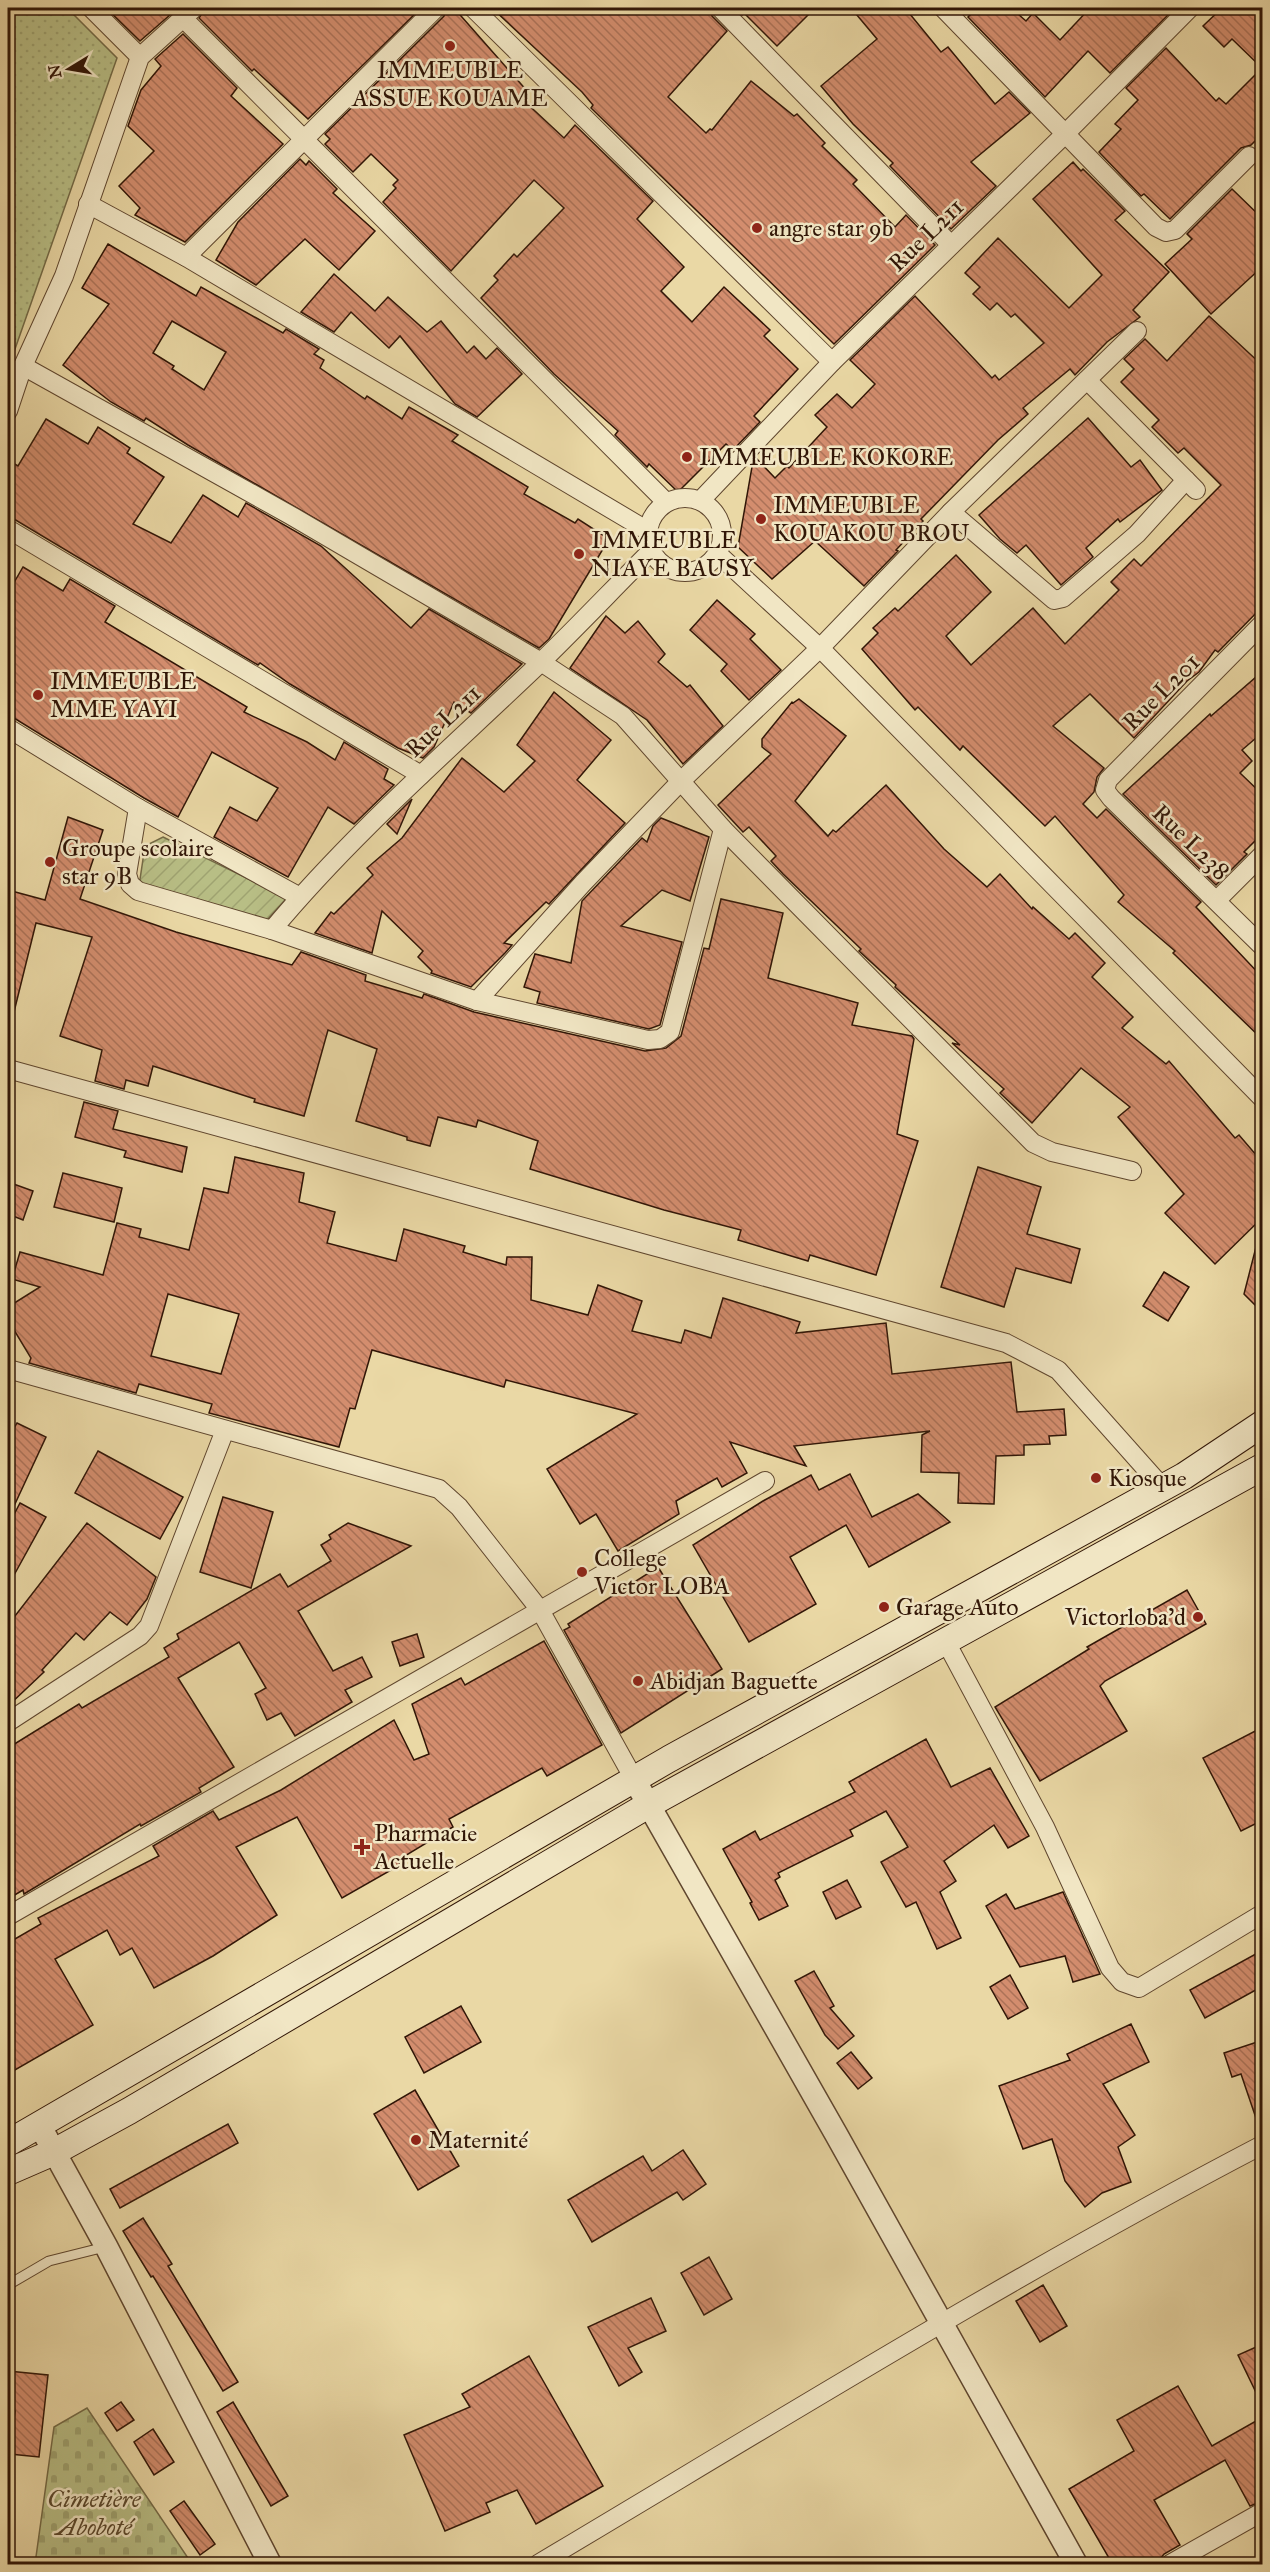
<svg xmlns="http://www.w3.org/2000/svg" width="1270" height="2572" font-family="'IM FELL Great Primer',serif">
  <defs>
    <pattern id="grass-dots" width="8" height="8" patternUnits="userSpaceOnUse" patternTransform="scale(1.5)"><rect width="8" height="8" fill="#b8be85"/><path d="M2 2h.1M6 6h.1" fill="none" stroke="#9fa371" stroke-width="1.8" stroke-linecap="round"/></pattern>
    <pattern id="cemetery-stones" width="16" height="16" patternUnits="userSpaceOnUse" patternTransform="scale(1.5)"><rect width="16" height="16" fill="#b8be85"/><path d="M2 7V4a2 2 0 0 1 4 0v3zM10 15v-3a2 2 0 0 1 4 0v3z" fill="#9fa371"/></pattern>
    <pattern id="garden-furrows" width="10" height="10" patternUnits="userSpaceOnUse" patternTransform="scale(1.5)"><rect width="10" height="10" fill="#b8be85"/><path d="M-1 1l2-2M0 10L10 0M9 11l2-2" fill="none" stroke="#9fa371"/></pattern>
    <pattern id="building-back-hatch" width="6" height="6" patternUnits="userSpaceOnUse" patternTransform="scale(1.5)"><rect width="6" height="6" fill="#d38d6e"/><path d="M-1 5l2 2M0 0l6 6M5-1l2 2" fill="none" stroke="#ac7258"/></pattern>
  </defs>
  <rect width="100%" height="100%" fill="#ead8a5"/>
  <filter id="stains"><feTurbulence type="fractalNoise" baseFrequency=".00333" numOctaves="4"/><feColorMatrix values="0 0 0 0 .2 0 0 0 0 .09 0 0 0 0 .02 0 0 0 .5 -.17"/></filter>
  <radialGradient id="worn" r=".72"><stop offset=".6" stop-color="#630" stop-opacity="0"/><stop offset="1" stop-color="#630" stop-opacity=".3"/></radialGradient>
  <path fill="url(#grass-dots)" stroke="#746a46" stroke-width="1.5" d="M8 8H67L117 58 8 369Z"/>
  <path fill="url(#cemetery-stones)" stroke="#746a46" stroke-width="1.5" d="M87 2408 192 2564H35L54 2427Z"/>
  <path fill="url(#garden-furrows)" stroke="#746a46" stroke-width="1.5" d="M163 837 287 898 266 921 139 886 145 846Z"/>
  <g fill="url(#building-back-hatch)" stroke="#311607" stroke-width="1.5" fill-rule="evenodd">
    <path d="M106 8H178L140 41Z"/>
    <path d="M205 8H421L308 119 254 69 252 71 199 18Z"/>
    <path d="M447 8H454L528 92 521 98 564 138 575 125 653 201 637 219 684 267 661 291 692 322 724 287 770 330 764 336 798 369 754 416 760 422 733 450 726 444 678 492 649 464 647 467 615 435 618 431 554 374 481 298 498 280 494 276 514 254 517 257 564 208 534 180 451 271 383 202 396 188 393 185 398 180 371 154 353 172 325 144 330 139 325 134 444 16Z"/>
    <path d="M492 8H709L712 16 727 31 668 97 706 133 710 129 712 130 751 81 794 116 797 114 825 143 822 146 857 180 853 184 895 227 906 215 935 245 834 344 591 108 593 105 582 92Z"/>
    <path d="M735 8H815L777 46 744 13 742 15Z"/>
    <path d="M851 8H905L941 52 948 47 995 104 1009 92 1030 113 971 162 996 186 951 229 890 166 893 163 853 124 821 86 877 39Z"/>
    <path d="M977 8H1011L1026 21 1033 13 1060 40 1090 8H1175L1110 73 1088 51 1045 97 968 17Z"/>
    <path d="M1222 8H1263V133L1251 145 1241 148 1170 219 1144 194 1141 196 1099 152 1121 129 1115 124 1138 100 1126 88 1166 48 1216 101 1219 98 1226 104 1262 68 1232 39 1224 47 1203 26Z"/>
    <path d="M183 34 237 88 231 96 283 144 185 242 135 215 140 208 119 186 154 151 128 126 141 90 161 66 155 59Z"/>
    <path d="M300 159 306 165 309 161 337 189 333 193 375 231 339 270 305 239 256 285 216 260 238 222Z"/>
    <path d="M1073 162 1081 171 1083 169 1125 211 1115 220 1169 272 1133 310 1140 317 1107 342 1075 375 1070 369 1023 408 1028 414 998 440 921 519 923 521 896 550 898 551 864 586 815 541 772 579 738 547 753 461 756 458 775 478 787 466 789 468 827 427 815 415 837 394 852 408 875 384 850 360 915 296 992 378 995 375 999 380 1044 343 1015 314 1011 317 997 303 990 310 973 294 980 287 965 273 998 238 1069 308 1102 275 1033 199Z"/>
    <path d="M1232 189 1263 219V266L1211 314 1165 264 1192 239 1187 234Z"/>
    <path d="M108 244 196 296 201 287 283 333 286 329 319 349 314 354 324 360 320 368 365 399 367 396 402 419 409 407 458 435 452 441 528 487 524 494 575 523 578 519 609 539 549 639 539 648 188 445 146 418 144 421 111 402 63 365 109 304 82 288ZM172 321 226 352 204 390 172 369 174 366 153 353Z"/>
    <path d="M334 274 375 311 388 297 427 332 441 321 467 353 474 346 486 359 497 348 522 374 477 417 455 404 400 336 389 348 351 312 334 332 301 312Z"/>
    <path d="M1209 316 1263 366V606L1218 652 1215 650 1199 672 1187 681 1134 738 1090 694 1053 726 1104 768 1097 777 1094 792 1083 804 1097 818 1106 809 1201 902 1196 907 1263 978V1040L1173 953 1175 951 1118 902 1124 895 1055 816 1045 826 963 746 960 750 918 707 915 710 862 649 878 633 873 628 895 608 898 611 956 555 991 592 946 636 971 665 1033 608 1065 644 1119 590 1111 582 1134 559 1141 566 1221 485 1184 448 1178 453 1152 427 1159 420 1121 382 1134 369 1124 359 1145 339 1167 361Z"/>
    <path d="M1088 418 1131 467 1140 460 1162 490 1120 522 1118 519 1086 548 1093 557 1061 585 1026 545 1017 553 1000 539 979 515Z"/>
    <path d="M46 419 88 444 98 427 130 448 127 453 164 477 133 524 171 543 203 495 238 517 246 503 321 546 411 628 429 609 522 664 471 713 454 702 434 747 423 758 398 748 290 684 260 663 258 665 14 519 8 518V460L18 466Z"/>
    <path d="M23 567 63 591 70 579 115 606 105 622 247 707 244 712 307 742 335 760 344 742 388 769 384 779 394 785 354 824 328 807 288 877 214 837 230 807 257 821 278 788 212 752 178 817 144 798 14 718 8 717V593Z"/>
    <path d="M717 600 755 634 750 639 781 670 749 700 721 671 727 664 690 630Z"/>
    <path d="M606 616 625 633 638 621 665 654 658 662 687 687 690 685 723 726 683 764 647 720 570 668Z"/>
    <path d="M1263 671V732L1242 750 1252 761 1240 773 1263 795V833L1244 852 1247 854 1216 885 1123 794 1210 714 1211 716Z"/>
    <path d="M554 692 611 740 577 780 625 823 549 904 546 902 504 943 512 945 505 953 471 987 431 973 432 971 418 957 423 951 382 911 372 953 315 933 331 912 334 914 373 875 367 868 402 838 462 758 504 792 535 761 517 745Z"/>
    <path d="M799 699 846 736 795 801 828 836 833 830 836 832 886 785 944 849 987 887 1000 874 1032 909 1033 907 1069 939 1075 933 1105 963 1092 977 1133 1017 1122 1028 1166 1064 1169 1061 1235 1138 1239 1135 1263 1163V1217L1215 1264 1165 1213 1184 1194 1118 1117 1130 1107 1081 1068 1032 1123 1000 1093 1004 1089 952 1043 960 1045 895 987 896 985 859 951 861 949 783 874 771 861 776 856 749 827 743 832 718 805 771 754 762 747V739L792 702 793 703Z"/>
    <path d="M412 799 397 834 387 824Z"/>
    <path d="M68 817 103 830 80 899 176 932 292 965 301 952 366 975 365 981 422 998 424 994 474 1012 645 1051 666 1048 681 1036 704 948 709 949 721 899 783 913 768 978 858 1003 852 1025 912 1036 914 1039 897 1134 918 1141 876 1275 810 1255 808 1261 738 1240 741 1230 664 1210 530 1169 538 1141 478 1120 476 1127 438 1117 430 1146 407 1140V1137L356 1121 377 1049 328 1030 304 1116 254 1102 255 1099 153 1066 148 1086 126 1080 124 1089 95 1081 102 1050 60 1036 92 937 36 923 14 1012H8V890L45 900Z"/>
    <path d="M661 818 709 837 690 901 662 890 621 926 682 942 660 1025 649 1029 537 1003 540 992 524 987 535 954 571 963 582 901 642 838 647 842 653 826Z"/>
    <path d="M84 1102 118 1111 113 1129 187 1147 182 1172 124 1157 126 1151 75 1137Z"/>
    <path d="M235 1157 304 1173 299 1202 335 1212 327 1243 396 1261 404 1229 465 1246 463 1252 506 1265 507 1257H532L531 1300 588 1315 598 1285 642 1301 632 1331 681 1343 685 1330 711 1338 723 1298 800 1322 796 1333 886 1323 892 1374 1011 1362 1017 1412 1064 1409 1066 1435 1049 1436 1050 1444 1024 1445V1455L996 1456 994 1504 958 1503 959 1473 921 1472 922 1435 930 1431 794 1446 806 1466 730 1442 747 1473 722 1487 717 1478 676 1501 679 1514 618 1551 596 1514 580 1524 547 1469 637 1414 506 1380 504 1387 372 1350 355 1409 350 1408 339 1447 209 1413 212 1404 139 1384 136 1393 29 1363 31 1358 8 1320V1307L40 1287 12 1279 20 1252 103 1275 117 1223 141 1229 139 1237 189 1250 204 1188 228 1193ZM168 1294 239 1314 221 1374 151 1356Z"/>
    <path d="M978 1167 1041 1187 1027 1234 1080 1249 1071 1283 1016 1268 1004 1307 941 1287Z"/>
    <path d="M63 1173 122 1188 114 1222 54 1207Z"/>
    <path d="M8 1182 33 1191 23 1220 8 1214Z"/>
    <path d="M1256 1247 1263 1248V1313L1244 1294Z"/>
    <path d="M1164 1272 1189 1287 1168 1321 1143 1306Z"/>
    <path d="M17 1423 46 1437 8 1519V1429L13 1430Z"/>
    <path d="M98 1451 183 1497 160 1539 75 1493Z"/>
    <path d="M850 1474 872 1517 918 1494 950 1522 869 1567 846 1525 790 1557 816 1604 749 1642 693 1545 763 1501 811 1475 819 1490Z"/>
    <path d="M223 1497 273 1512 251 1588 200 1572Z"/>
    <path d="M20 1503 46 1517 8 1586V1526Z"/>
    <path d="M87 1523 156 1577 147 1599 127 1625 110 1612 84 1640 76 1633 42 1670 44 1672 8 1706V1625Z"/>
    <path d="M348 1523 411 1546 298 1611 333 1671 362 1657 372 1677 345 1690 352 1702 295 1736 281 1713 267 1720 255 1694 266 1688 239 1642 178 1678 234 1767 199 1788 201 1792 141 1826 140 1824 24 1894 23 1890 8 1899V1748L79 1704 82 1708 169 1657 164 1648 179 1639 177 1634 280 1574 288 1587 331 1561 321 1545 331 1539 329 1535Z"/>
    <path d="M658 1567 722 1669 621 1733 564 1630 570 1627 568 1624Z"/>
    <path d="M1187 1590 1206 1624 1105 1681 1100 1686 1127 1731 1040 1781 995 1707 1089 1649 1087 1647Z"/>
    <path d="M417 1634 424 1657 400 1666 392 1642Z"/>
    <path d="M544 1641 602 1745 547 1776 542 1768 449 1819 453 1827 398 1860 400 1865 342 1898 297 1817 236 1847 277 1915 213 1956 154 1988 132 1948 120 1955 107 1930 55 1959 93 2025 8 2074V1943L41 1924 38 1918 159 1856 153 1846 213 1811 219 1820 281 1790 394 1720 414 1760 429 1754 412 1704 461 1678 465 1685Z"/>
    <path d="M1263 1727V1820L1241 1831 1203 1758Z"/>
    <path d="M926 1739 951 1787 990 1768 1029 1836 1008 1848 994 1825 944 1861 956 1881 940 1892 961 1938 937 1949 916 1902 906 1907 881 1862 908 1847 886 1811 850 1830 853 1836 778 1873 780 1877 775 1880 788 1906 759 1920 750 1903 752 1902 723 1849 755 1831 760 1840 855 1792 849 1782Z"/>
    <path d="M847 1880 861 1907 836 1919 823 1892Z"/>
    <path d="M1063 1892 1100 1974 1073 1982 1065 1956 1020 1967 986 1906 1006 1894 1015 1909Z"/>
    <path d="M1263 1950V1986L1205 2018 1190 1990Z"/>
    <path d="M814 1971 834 2006 830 2008 854 2036 838 2049 825 2035 795 1981Z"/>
    <path d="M1010 1975 1028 2008 1008 2019 990 1987Z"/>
    <path d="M461 2006 481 2042 424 2073 405 2037Z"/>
    <path d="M1131 2024 1149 2062 1103 2084 1135 2135 1118 2147 1131 2182 1102 2193 1085 2207 1065 2181 1052 2139 1023 2149 999 2086 1070 2060 1067 2054Z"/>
    <path d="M1263 2040V2127H1259L1241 2074 1232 2077 1224 2053Z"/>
    <path d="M851 2052 872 2078 858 2089 837 2063Z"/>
    <path d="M415 2090 459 2166 418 2190 374 2114Z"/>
    <path d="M228 2124 238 2143 120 2208 110 2189Z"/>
    <path d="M683 2150 706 2184 683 2200 677 2192 592 2242 568 2200 643 2156 652 2171Z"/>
    <path d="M143 2218 172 2264 168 2266 238 2382 223 2391 153 2276 151 2277 123 2231Z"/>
    <path d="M709 2257 732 2299 704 2315 681 2273Z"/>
    <path d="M1043 2285 1067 2326 1040 2342 1016 2301Z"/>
    <path d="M651 2298 666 2331 628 2348 642 2372 619 2386 588 2327Z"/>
    <path d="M1263 2344V2407L1238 2355Z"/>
    <path d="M529 2356 603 2486 536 2524 517 2490 486 2503 490 2512 445 2531 404 2435 470 2407 462 2394Z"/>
    <path d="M8 2371 48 2375 39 2457 10 2454 15 2411H8Z"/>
    <path d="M1178 2386 1212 2446 1263 2417V2501L1250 2506 1225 2460 1154 2500 1180 2545 1164 2554 1155 2565H1113L1069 2489 1134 2451 1117 2420Z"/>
    <path d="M121 2402 134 2420 117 2431 105 2413Z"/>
    <path d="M233 2402 288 2496 271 2506 217 2412Z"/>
    <path d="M153 2429 174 2462 154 2475 134 2442Z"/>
    <path d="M184 2501 215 2544 200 2555 170 2511Z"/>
  </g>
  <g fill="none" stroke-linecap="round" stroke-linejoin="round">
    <g stroke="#5f462e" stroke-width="11">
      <g id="service">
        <path d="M8 2121 17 2137"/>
        <path d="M8 2285 49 2261 105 2247"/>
      </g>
    </g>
    <g stroke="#5f462e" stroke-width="20">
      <g id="minor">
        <path d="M91 8 140 57"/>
        <path d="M473 8 832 362"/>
        <path d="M720 8 951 245"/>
        <path d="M943 8 1156 227 1166 232 1175 230 1249 156"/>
        <path d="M183 18 666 502"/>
        <path d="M88 204 186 257 648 531"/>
        <path d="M186 257 436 8"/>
        <path d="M23 366 290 515 541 662 623 716 723 829 1033 1143 1052 1152 1132 1171"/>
        <path d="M1087 380 1196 490"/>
        <path d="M8 411 23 366 64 276 140 57 194 8"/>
        <circle cx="685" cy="535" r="37"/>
        <path d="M701 500 832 362 1065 134 1190 8"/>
        <path d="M951 512 1054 600 1063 598 1137 534 1186 480"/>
        <path d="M8 529 421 775"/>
        <path d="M718 554 820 648 1262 1098"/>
        <path d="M1262 624 1108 780 1105 790 1111 798 1262 946"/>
        <path d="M8 728 138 808 300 897"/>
        <path d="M138 808 127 874 130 884 138 891 272 930 477 1001 648 1040 660 1039 670 1032 723 829"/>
        <path d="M1217 900 1262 855"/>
        <path d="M272 930C352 834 448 751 539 664 577 627 614 588 651 551"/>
        <path d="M477 1001 583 883 681 781 820 648 951 512 1137 331"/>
        <path d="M8 1069 1006 1343 1058 1370 1163 1488"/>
        <path d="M8 1369 439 1489 459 1507 540 1610 634 1779"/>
        <path d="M946 1642 1045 1827 1110 1968 1122 1982 1139 1988 1262 1914"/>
        <path d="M8 1722 140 1636 149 1626 225 1430"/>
        <path d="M8 1916 765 1481"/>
        <path d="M538 2564C778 2421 1015 2274 1262 2145"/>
        <path d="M1170 2564 1262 2512"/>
      </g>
    </g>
    <g stroke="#5f462e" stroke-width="25">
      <g id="tertiary">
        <path d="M634 1779 836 2134 1076 2564"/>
        <path d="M40 2126 106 2246 270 2564"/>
      </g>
    </g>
    <g stroke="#311607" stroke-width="28">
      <g id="secondary">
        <path d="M8 2143 669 1759 1184 1476 1262 1424"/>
        <path d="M8 2172 54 2152 129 2111 650 1804 1262 1467"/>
      </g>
    </g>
    <use href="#service" stroke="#f1e6c4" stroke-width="9"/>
    <use href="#minor" stroke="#f1e6c4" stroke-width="18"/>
    <use href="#tertiary" stroke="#f1e6c4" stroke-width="22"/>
    <use href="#secondary" stroke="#f1e6c4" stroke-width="26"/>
  </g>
  <g fill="#8f2418" stroke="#f1e6c4" stroke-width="2">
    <circle cx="450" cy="46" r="6"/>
    <circle cx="757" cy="228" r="6"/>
    <circle cx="687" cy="457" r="6"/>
    <circle cx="761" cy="519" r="6"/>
    <circle cx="579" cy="554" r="6"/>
    <circle cx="38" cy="695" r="6"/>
    <circle cx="50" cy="862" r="6"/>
    <circle cx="1096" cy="1478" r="6"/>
    <circle cx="582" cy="1572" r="6"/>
    <circle cx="884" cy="1607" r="6"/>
    <circle cx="1198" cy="1617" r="6"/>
    <circle cx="638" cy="1681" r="6"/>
    <path d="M359 1838h6v6h6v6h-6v6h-6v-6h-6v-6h6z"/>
    <circle cx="416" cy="2140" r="6"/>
  </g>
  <g text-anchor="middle" stroke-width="5" stroke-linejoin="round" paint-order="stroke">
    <g font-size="24" fill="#311607" stroke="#f1e6c4" text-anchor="start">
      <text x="450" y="78" text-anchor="middle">IMMEUBLE<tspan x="450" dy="28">ASSUE KOUAME</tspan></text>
      <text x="769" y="236">angre star 9b</text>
      <text x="699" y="465">IMMEUBLE KOKORE</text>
      <text x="773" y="513">IMMEUBLE<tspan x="773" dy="28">KOUAKOU BROU</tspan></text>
      <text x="591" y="548">IMMEUBLE<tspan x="591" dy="28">NIAYE BAUSY</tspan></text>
      <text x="50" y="689">IMMEUBLE<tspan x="50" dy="28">MME YAYI</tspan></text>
      <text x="62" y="856">Groupe scolaire<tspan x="62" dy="28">star 9B</tspan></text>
      <text x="1108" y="1486">Kiosque</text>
      <text x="594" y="1566">College<tspan x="594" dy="28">Victor LOBA</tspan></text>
      <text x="896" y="1615">Garage Auto</text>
      <text x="1186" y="1625" text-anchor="end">Victorloba'd</text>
      <text x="650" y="1689">Abidjan Baguette</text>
      <text x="374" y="1841">Pharmacie<tspan x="374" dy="28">Actuelle</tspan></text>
      <text x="428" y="2148">Maternité</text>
    </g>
    <g font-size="24" fill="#311607" stroke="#f1e6c4">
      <text transform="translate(926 235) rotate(-44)" y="8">Rue L211</text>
      <text transform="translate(1161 692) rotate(-45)" y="8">Rue L201</text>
      <text transform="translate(443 721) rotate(-43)" y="8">Rue L211</text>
      <text transform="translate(1191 842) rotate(44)" y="8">Rue L238</text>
    </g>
    <g font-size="24" font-style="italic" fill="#5a482d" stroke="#f1e6c4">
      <text x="94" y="2507">Cimetière<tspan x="94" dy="28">Aboboté</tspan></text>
    </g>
  </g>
  <rect width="1270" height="2572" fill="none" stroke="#ead8a5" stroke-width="30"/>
  <rect x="9" y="9" width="1252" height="2554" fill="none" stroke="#311607" stroke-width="3"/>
  <rect x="15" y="15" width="1240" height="2542" fill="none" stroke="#311607" stroke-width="1.5"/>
  <g transform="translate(69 69) rotate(259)" stroke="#f1e6c4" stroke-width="4.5" paint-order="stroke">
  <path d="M0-4.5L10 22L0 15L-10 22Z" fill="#311607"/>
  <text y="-9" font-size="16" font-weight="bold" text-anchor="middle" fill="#311607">N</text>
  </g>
  <rect width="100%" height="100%" filter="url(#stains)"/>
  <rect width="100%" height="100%" fill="url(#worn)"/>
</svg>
